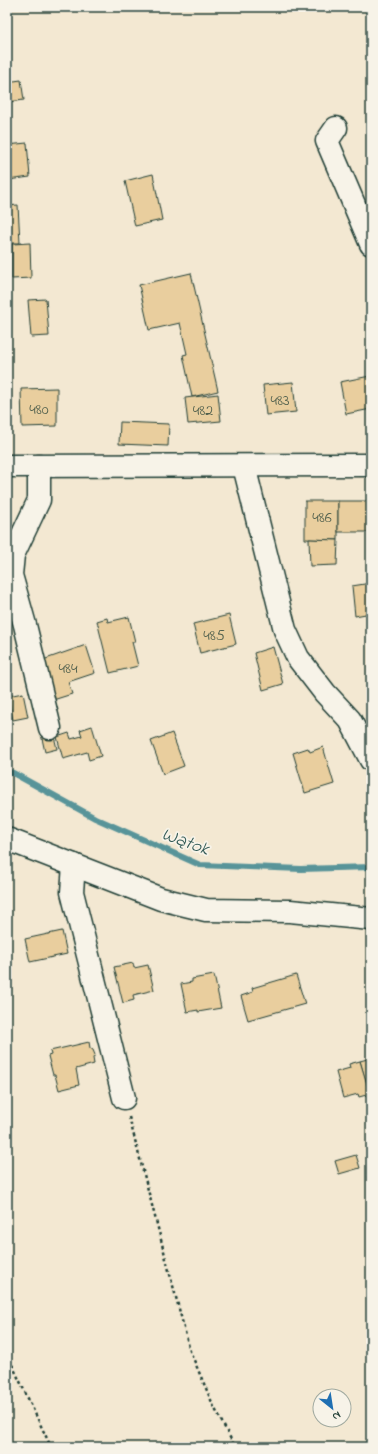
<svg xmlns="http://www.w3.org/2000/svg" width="378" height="1454" font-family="'Indie Flower',sans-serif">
  <rect width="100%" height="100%" fill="#f3e8d2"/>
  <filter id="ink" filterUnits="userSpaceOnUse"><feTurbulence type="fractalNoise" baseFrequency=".025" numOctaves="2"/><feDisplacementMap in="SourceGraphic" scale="8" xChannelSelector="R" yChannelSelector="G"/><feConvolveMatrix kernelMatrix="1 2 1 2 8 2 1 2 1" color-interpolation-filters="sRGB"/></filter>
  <g filter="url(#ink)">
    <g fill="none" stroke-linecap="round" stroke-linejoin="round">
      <path stroke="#599499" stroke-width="6" d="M7 772 13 773 95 818 200 865 301 869 371 867"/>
    </g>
    <g fill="#e9ce9e" stroke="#1f3d34">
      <path d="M21 80 24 100 7 102V82Z"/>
      <path d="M27 143 30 177 8 180 7 145Z"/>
      <path d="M153 174 162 220 135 226 125 181Z"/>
      <path d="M18 205 20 243H9V250H7V206Z"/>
      <path d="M30 243 31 278 12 279V244Z"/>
      <path d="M191 273 218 391 192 397 183 355 187 354 180 323 149 330 139 285Z"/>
      <path d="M46 299 49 336 31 337 28 300Z"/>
      <path d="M370 376 371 409 346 414 340 382Z"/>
      <path d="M293 382 296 412 266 415 263 385Z"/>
      <path d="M57 388V426L22 427 21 389Z"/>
      <path d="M218 394 221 421 188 424 185 398Z"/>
      <path d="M120 422 169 424 168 446 119 444Z"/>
      <path d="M305 501H338V540L305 539Z"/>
      <rect x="338" y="501" width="33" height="31"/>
      <path d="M309 539 338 540 337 565 310 566Z"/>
      <path d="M371 583V613L355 616 352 586Z"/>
      <path d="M229 615 236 644 200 653 193 624Z"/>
      <path d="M129 617 135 642H132L138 666 110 673 97 621 107 618 108 622Z"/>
      <path d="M86 645 95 673 68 682 72 694 53 700 40 661Z"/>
      <path d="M273 647 283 684 263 690 254 653Z"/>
      <path d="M23 693 28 717 13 720 8 696Z"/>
      <path d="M92 726 101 756 89 760 87 752 63 759 57 737 69 733 71 739 82 736 80 730Z"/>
      <path d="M53 732 57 749 45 752 41 734Z"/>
      <path d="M172 733 184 766 163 774 151 741Z"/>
      <path d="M323 747 334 784 305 793 293 753 308 748 310 752Z"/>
      <path d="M62 931 67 954 30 962 25 939Z"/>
      <path d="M133 963 134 968 148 965 154 990 133 995 134 1000 123 1003 114 967Z"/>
      <path d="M214 975 221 1008 198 1012V1010L187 1012 181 984 192 982V979Z"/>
      <path d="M296 975 305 1004 248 1020 241 996 253 992 252 988Z"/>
      <path d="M89 1042 90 1048 93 1050 95 1055 93 1058 94 1064 76 1069 79 1085 59 1090 55 1075H53L48 1056 51 1055 50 1051Z"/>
      <path d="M371 1058V1099L360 1061Z"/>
      <path d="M360 1061 370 1094 359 1097 358 1094 343 1098 336 1072 350 1068 349 1064Z"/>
      <path d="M356 1155 360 1168 339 1174 335 1161Z"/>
    </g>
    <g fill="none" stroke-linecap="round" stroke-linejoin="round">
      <g stroke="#1f3d34" stroke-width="25">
        <g id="minor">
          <path d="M336 128 327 141 371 244"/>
          <path d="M7 466 371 465"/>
          <path d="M39 466V500L13 555 11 575 25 625 50 728"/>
          <path d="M244 466 285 630 298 658 325 693 350 720 371 760"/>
          <path d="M7 839 161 899 206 910 290 911 371 919"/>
          <path d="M74 865 72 892 124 1098"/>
        </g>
      </g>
      <g stroke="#1f3d34" stroke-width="2.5" stroke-dasharray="3 3" stroke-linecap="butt">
        <path d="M129 1117 190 1351 214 1407 235 1447"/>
        <path d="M7 1354 51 1447"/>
      </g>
      <use href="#minor" stroke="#f7f3e8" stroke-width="22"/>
    </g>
  </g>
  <g text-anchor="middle" stroke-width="3.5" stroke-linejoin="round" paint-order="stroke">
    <g font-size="16" fill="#52614e">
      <text x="280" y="405">483</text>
      <text x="39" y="414">480</text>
      <text x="203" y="415">482</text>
      <text x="322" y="522">486</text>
      <text x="214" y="640">485</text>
      <text x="68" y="673">484</text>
    </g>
    <g font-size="19" font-style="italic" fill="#325a56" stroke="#f7f3e8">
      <text transform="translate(186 840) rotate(20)" y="7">Wątok</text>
    </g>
  </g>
  <rect width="378" height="1454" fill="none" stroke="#f7f3e8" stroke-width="24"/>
  <rect x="12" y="12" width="354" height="1430" fill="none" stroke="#1f3d34" stroke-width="1.5" filter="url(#ink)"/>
  <g transform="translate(332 1408) rotate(150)"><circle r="19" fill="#f7f3e8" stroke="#a1aaa0"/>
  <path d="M0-3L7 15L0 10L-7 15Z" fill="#1f6fb2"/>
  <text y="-6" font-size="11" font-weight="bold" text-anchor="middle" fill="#1f3d34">N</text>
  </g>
</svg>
